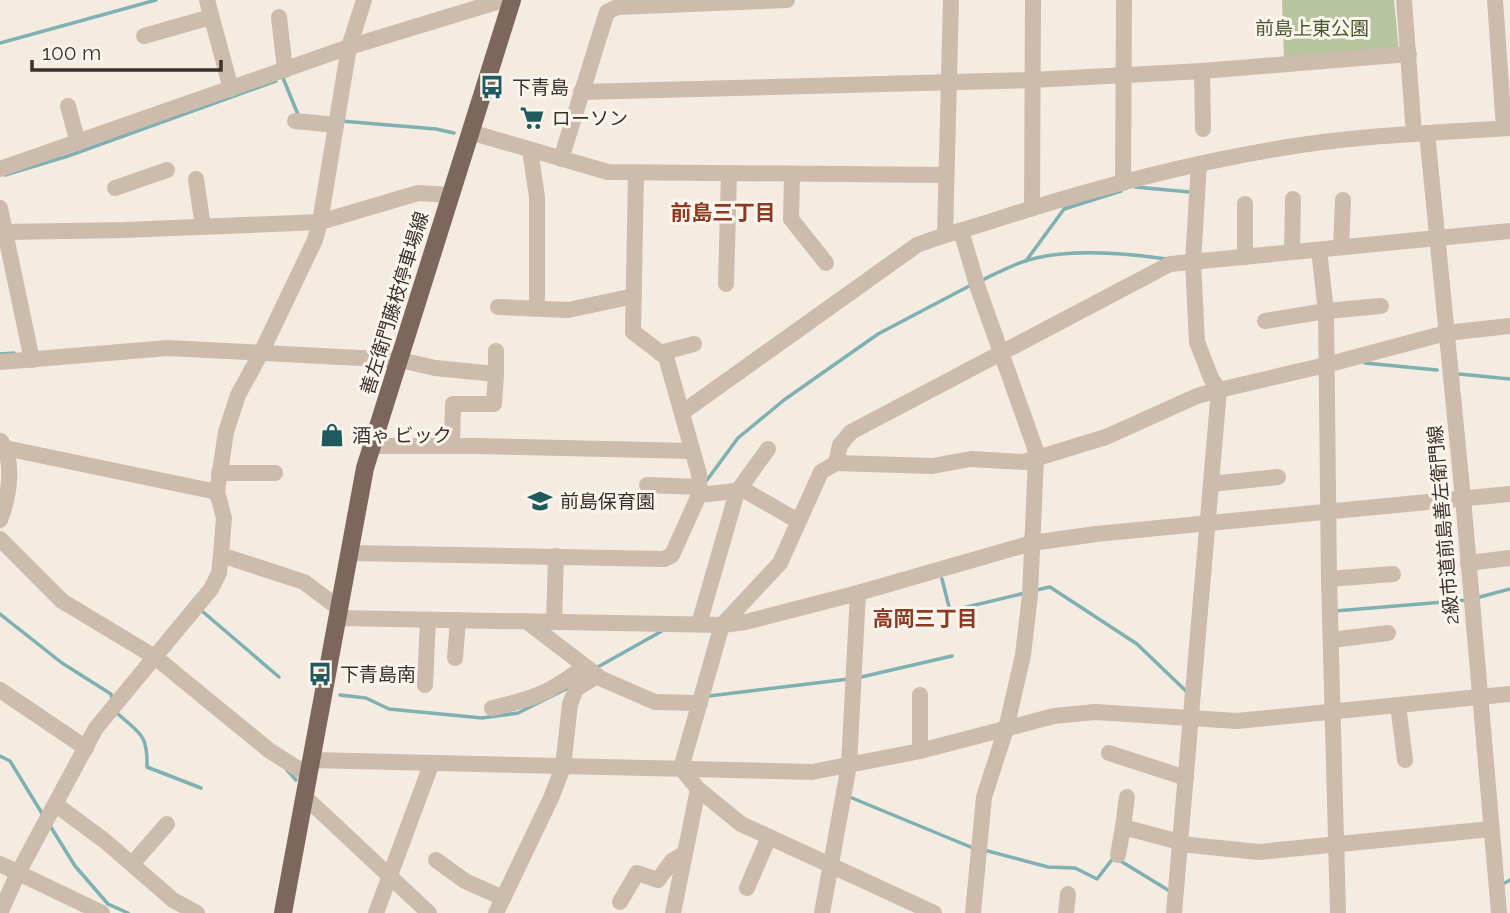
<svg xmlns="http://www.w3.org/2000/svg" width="1510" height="913" font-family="Raleway,'Noto Sans JP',sans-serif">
  <rect width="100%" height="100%" fill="#f4ebe1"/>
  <path fill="#b8c4a0" d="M1282 0H1394L1399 52 1284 58Z"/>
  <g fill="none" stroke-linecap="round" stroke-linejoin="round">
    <g stroke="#7fb0b2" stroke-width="3.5">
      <path d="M0 43 156 0"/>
      <path d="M283 78 299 117"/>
      <path d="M341 121 436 129 454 133"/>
      <path d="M5 175 68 156 276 81"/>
      <path d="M1135 187 1190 192"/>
      <path d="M1026 261 1064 209 1121 191"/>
      <path d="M980 281C995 274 1010 266 1025 261 1065 248 1125 253 1166 259"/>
      <path d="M0 354 14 353"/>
      <path d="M1363 360 1365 363 1437 370"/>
      <path d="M1459 374 1510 379"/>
      <path d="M707 480 738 438 784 400 878 334 973 284"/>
      <path d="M942 579 950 611 1025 593"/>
      <path d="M1036 590 1050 587 1137 644 1187 692"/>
      <path d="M1476 598 1510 589"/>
      <path d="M202 611 279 677"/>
      <path d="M1335 611 1468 600"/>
      <path d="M0 614 62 663 111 694 112 698"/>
      <path d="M596 668 662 631"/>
      <path d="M857 678 952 656"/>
      <path d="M340 695 366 698 389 709 482 718 518 713 570 687"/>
      <path d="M709 696 849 679"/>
      <path d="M116 712C138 733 148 732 147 767L201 788"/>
      <path d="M0 756 10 761 43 815"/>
      <path d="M287 770 296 780"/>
      <path d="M852 798 973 848"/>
      <path d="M49 824 75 866 108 904 128 913"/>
      <path d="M984 850 1048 867 1075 868 1097 879 1114 857 1168 890"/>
      <path d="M1503 884 1510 880"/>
    </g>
    <g stroke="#cdbbac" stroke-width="16">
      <path d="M207 0 231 89"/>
      <path d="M1404 0 1414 134"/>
      <path d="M1495 0 1504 128"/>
      <path d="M279 17 285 70"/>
      <path d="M144 36 211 17"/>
      <path d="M1202 71 1203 129"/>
      <path d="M581 92 1032 80 1202 71 1409 54"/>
      <path d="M68 106 78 143"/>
      <path d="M295 121 336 125"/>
      <path d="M470 132 608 172 946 175"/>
      <path d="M1427 133 1463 498 1499 913"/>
      <path d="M530 150 537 197V308"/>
      <path d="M561 159 607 12 617 7 787 0"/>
      <path d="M0 169 349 47 503 0"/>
      <path d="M792 175 791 219 826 263"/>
      <path d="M196 179 203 227"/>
      <path d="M1123 183 1124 0"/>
      <path d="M115 188 167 170"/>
      <path d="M1245 204V257"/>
      <path d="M0 208 5 232 125 230 320 222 418 193 450 195"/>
      <path d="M1032 208 1033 0"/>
      <path d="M961 231 978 288 1035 448 1036 458 1030 595 1023 655 1006 729 984 797 973 913"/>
      <path d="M5 232 32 360"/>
      <path d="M945 234 951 0"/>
      <path d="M1341 247 1343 200"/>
      <path d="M1319 250 1326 311 1329 579 1338 913"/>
      <path d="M1292 252 1293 199"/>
      <path d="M726 284 729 174"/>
      <path d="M498 307 568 310 634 296"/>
      <path d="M1265 321 1326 311 1381 306"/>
      <path d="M660 353 694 344"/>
      <path d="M0 362 168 348 399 360"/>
      <path d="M409 362 435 368 496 374 494 404H453L452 446"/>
      <path d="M496 374V351"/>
      <path d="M683 412 917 245C943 235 971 228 998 219 1091 189 1186 164 1282 148 1357 135 1434 133 1510 128"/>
      <path d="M371 446H477L692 451"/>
      <path d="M5 448 217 492"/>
      <path d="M836 463 932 466 971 459 1024 462 1106 437 1197 396 1219 390 1326 365 1446 333 1510 326"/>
      <path d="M219 473H275"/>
      <path d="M1211 484 1278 477"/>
      <path d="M647 485 700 487"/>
      <path d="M699 495 744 490 798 521"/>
      <path d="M0 520C9 496 15 463 1 441"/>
      <path d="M0 539 62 601 155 657 270 751 308 775"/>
      <path d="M350 553 664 559 672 555 699 495V474L666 357 633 332 636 174"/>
      <path d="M221 555 304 582 340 609"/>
      <path d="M1468 563 1510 558"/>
      <path d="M1329 579 1393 574"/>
      <path d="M338 618 722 625 746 622 858 593 1032 543 1096 534 1510 494"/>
      <path d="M526 621 602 679 655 702 700 703"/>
      <path d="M554 622 556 556"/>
      <path d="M699 624 737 492 768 449"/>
      <path d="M1331 640 1388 633"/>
      <path d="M455 658 458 620"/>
      <path d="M425 685 428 620"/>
      <path d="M0 690 86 748"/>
      <path d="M920 695V751"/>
      <path d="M1398 705 1405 760"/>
      <path d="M492 708C534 699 551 692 585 666"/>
      <path d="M1109 753 1186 778"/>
      <path d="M311 760 812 772 920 751 1054 716 1095 712 1237 721 1510 694"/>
      <path d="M304 796 429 913"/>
      <path d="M1127 797 1123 827 1180 842"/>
      <path d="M55 804 105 841 173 900 197 913"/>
      <path d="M1180 844 1259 852 1491 829"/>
      <path d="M1118 855 1123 827"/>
      <path d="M436 860 465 881 503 898"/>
      <path d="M0 864 102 913"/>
      <path d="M132 864 167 824"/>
      <path d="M747 888 769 837"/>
      <path d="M620 902 637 873 658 880 672 861 684 854"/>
      <path d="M0 913 18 873 96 728 211 589 219 573 221 555 224 518 217 492 226 432 238 395 261 353 315 240 320 222 349 47 364 0"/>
      <path d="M376 913 431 765"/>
      <path d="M496 913 551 798 563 767 570 704 576 689 597 676"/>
      <path d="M673 913 698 789"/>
      <path d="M822 913 849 765 858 593"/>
      <path d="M934 913 741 824 698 789 681 768 722 625 780 563 821 472 836 463 840 445 851 432 1170 264 1510 231"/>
      <path d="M1066 913 1068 894"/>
      <path d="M1174 913 1219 390 1211 378 1197 342 1193 262 1199 164"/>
    </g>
    <path stroke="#7d675c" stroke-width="18" d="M283 913 365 468 512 0"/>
  </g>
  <defs>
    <g id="bus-bare" transform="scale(1.89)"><path d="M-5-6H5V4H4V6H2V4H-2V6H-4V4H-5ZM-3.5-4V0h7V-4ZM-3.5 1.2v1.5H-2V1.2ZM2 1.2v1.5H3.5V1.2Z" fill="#1f5a5e" stroke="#fbf5ee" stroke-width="2.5" paint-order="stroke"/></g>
    <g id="supermarket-bare" transform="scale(1.89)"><path d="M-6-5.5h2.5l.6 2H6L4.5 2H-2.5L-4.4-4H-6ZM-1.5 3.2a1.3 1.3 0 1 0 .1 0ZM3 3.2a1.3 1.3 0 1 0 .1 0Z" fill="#1f5a5e" stroke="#fbf5ee" stroke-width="2.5" paint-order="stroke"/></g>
    <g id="shop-bare" transform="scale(1.89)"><path d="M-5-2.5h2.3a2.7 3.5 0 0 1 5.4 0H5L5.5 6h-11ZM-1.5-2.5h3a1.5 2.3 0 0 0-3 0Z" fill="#1f5a5e" stroke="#fbf5ee" stroke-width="2.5" paint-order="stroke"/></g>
    <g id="school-bare" transform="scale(1.89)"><path d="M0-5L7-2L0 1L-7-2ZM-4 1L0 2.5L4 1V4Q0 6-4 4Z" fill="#1f5a5e" stroke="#fbf5ee" stroke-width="2.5" paint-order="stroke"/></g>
  </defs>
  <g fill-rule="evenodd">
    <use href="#bus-bare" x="492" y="87"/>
    <use href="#supermarket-bare" x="532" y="118"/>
    <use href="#shop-bare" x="332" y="435"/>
    <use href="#school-bare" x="540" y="501"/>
    <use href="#bus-bare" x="320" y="674"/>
  </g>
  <g text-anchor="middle" stroke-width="6" stroke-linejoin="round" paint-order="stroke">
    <g font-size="19" fill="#4a5a2e" stroke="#fbf5ee">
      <text x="1312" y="35">前島上東公園</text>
    </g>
    <g font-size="19" fill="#3b302b" stroke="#fbf5ee" text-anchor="start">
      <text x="512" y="94">下青島</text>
      <text x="552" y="125">ローソン</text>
      <text x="352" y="442">酒ゃ ビック</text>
      <text x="560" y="508">前島保育園</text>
      <text x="340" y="681">下青島南</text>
    </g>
    <g font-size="19" fill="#3b302b" stroke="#fbf5ee">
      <text transform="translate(394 303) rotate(-73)" y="7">善左衛門藤枝停車場線</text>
      <text transform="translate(1443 525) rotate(-95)" y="7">2級市道前島善左衛門線</text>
    </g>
    <g font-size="21" font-weight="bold" fill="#8c3b22" stroke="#fbf5ee">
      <text x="723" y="220">前島三丁目</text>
      <text x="925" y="626">高岡三丁目</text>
    </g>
  </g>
  <path d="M32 60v10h189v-10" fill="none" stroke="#3b302b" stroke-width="3.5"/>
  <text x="42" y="60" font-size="21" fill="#3b302b" stroke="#fbf5ee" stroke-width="5" paint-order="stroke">100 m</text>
</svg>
